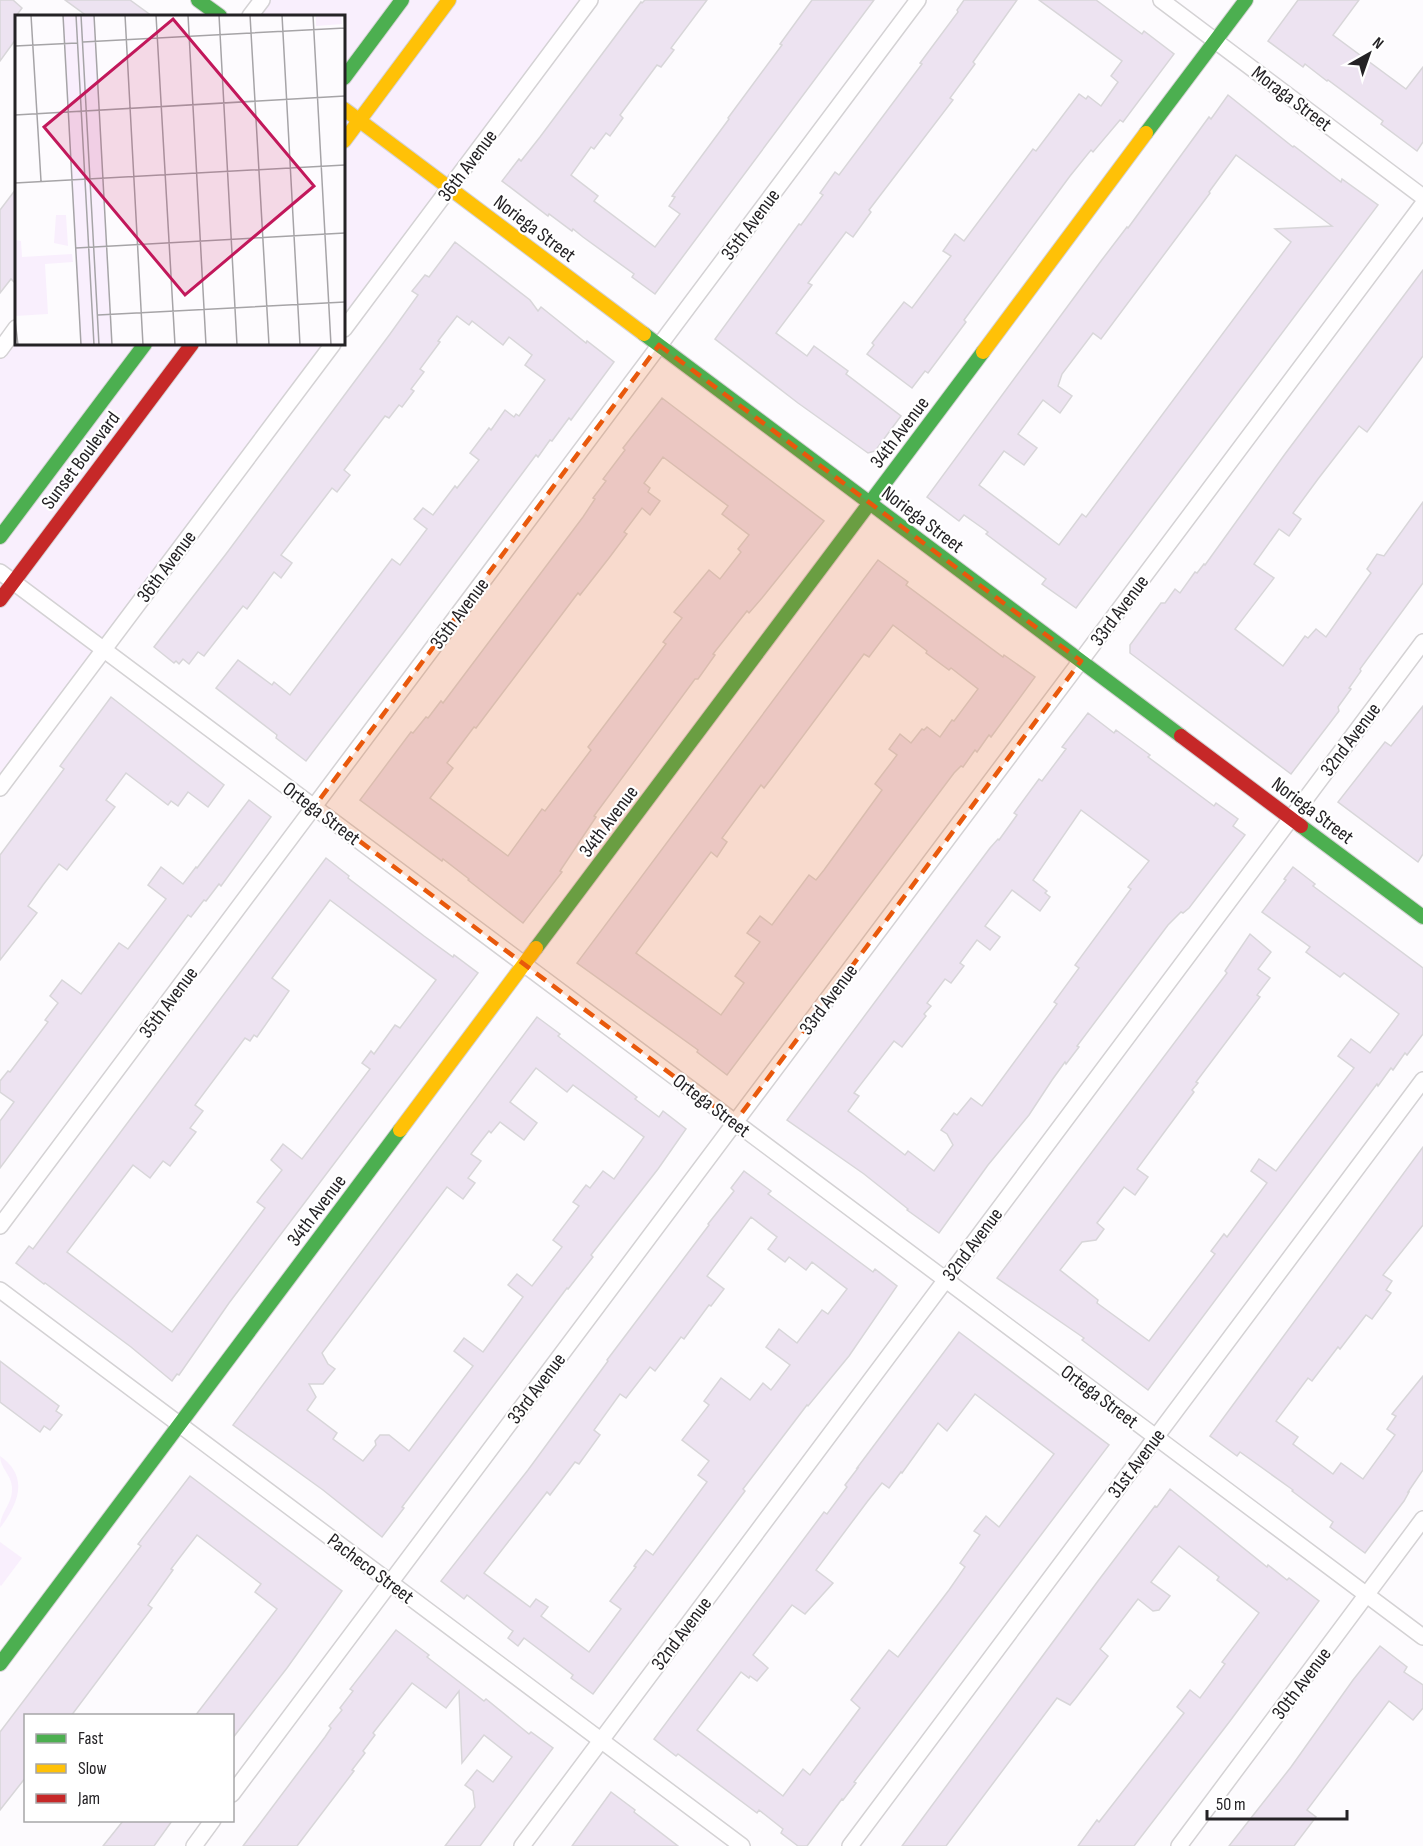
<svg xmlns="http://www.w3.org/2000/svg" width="1423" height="1846" font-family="'Sofia Sans Condensed',sans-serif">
  <rect width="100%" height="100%" fill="#fdfbfe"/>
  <g fill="#f9effd">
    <path d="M262 0H590L344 329V16H250Z"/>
    <path d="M16 328V344H332L0 788V350Z"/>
    <path d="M0 1456C30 1477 18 1504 0 1528 0 1511 13 1505 12 1487 11 1474 0 1468 0 1456Z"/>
    <path d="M0 1542 22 1558 1 1586 0 1585Z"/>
  </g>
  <g fill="#ede3f1" stroke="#d8d6d9" stroke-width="1.5" fill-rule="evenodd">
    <path d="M0 0H13L22 8 16 16V39L0 61Z"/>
    <path d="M65 0H130L152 16H87Z"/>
    <path d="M645 0H707L671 48 674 50 661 67 657 65 620 115 623 118 610 136 606 133 594 149 591 147 571 175 598 196 594 201 655 247 680 214 669 206 675 197 672 196 729 119 728 118 782 45 780 44 812 0H874L655 294 632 277 634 274 583 237 573 229 572 231 549 214 548 216 502 181 519 159 521 161 540 137 641 2 642 3Z"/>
    <path d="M964 0H1017L973 62 975 64 950 98 953 100 869 210 871 212 853 237 846 232 808 283 812 285 776 333 807 356 814 346 848 371 846 374 901 416 875 451 868 453 798 403 715 339 799 224 801 225 823 195 820 193 835 172 839 175 922 64 920 63 958 12 957 10Z"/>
    <path d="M1039 0H1096L1142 34 1144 31 1174 54 1123 122 1120 120 1093 152 1091 150 1070 176 964 320 966 322 928 373 925 371 912 388 867 354 874 345 872 343 904 302 912 308 951 256 943 251 955 234 964 241 1033 149 1036 151 1079 94 1086 99 1088 96 1101 106 1118 82 1111 76 1122 61Z"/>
    <path d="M1298 0H1359L1333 35 1406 89 1423 67V142L1417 151 1381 124 1383 121 1328 80 1327 81 1305 64 1303 67 1268 41Z"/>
    <path d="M1228 95 1293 147 1294 146 1341 182 1342 179 1378 205 1076 608 1042 584 1046 579 986 534 988 532 964 515 959 521 927 497 1101 261 1127 227 1128 228 1209 117 1211 119ZM1236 155 1332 226 1275 229 1291 242 1086 517 1082 514 1059 545 979 485 1004 451 1024 465 1037 448 1018 434 1043 400 1060 413 1072 396 1058 386 1062 374 1093 333 1101 339 1210 193 1209 192Z"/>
    <path d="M16 189V284L11 279 0 293V210Z"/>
    <path d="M455 242 530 300 538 311 541 307 586 343 587 341 614 362 571 420 569 418 552 441 550 440 538 457 536 455 404 632 306 761 276 738 277 735 216 688 238 660 272 685 274 682 290 695 392 559 400 565 427 529 414 519 423 508 433 515 455 486 457 488 479 460 470 453 489 428 491 430 505 410 514 417 516 414 519 416 545 380 525 365 532 355 509 337 503 345 472 321 469 325 457 316 438 341 440 342 420 369 424 372 411 389 414 391 402 407 399 405 389 418 385 416 344 470 350 475 337 492 332 488 281 555 292 563 281 578 274 572 247 609 243 606 204 656 198 652 189 664 183 659 179 664 176 661 174 663 154 647 226 554 390 334 418 295 412 291 425 275 429 277Z"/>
    <path d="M1423 270V356L1367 432 1359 426 1318 479 1293 513 1301 519 1289 536 1279 529 1254 564 1274 578 1235 629 1283 666 1305 636 1308 638 1316 629 1326 637 1371 573 1367 569 1377 554 1384 556 1423 502V583L1360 669 1361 671 1349 688 1351 689 1338 707 1339 711 1291 774 1130 653V645L1161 603H1165L1175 589 1180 593 1195 572 1197 573 1204 564 1205 565 1285 454Z"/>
    <path d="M662 398 824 521 762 598 749 613 747 611 713 654 715 655 698 679H695L594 816 596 817 560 871 562 872 523 923 468 880 469 879 443 859 442 861 360 800 411 732 413 733 426 717 428 718 441 701 443 703 583 517 595 499 593 498 606 481 603 479 625 450 623 448ZM663 457 728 506 722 514 749 535 738 549 741 552 720 579 709 570 674 612 682 618 663 642 666 644 588 747 591 750 545 811 542 809 508 856 430 798 453 768 447 763 474 727 476 728 578 593 580 595 609 558 627 534 624 532 642 508 650 515 660 501 648 492 650 488 644 483Z"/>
    <path d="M878 560 908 582 906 585 1003 657 1004 655 1035 677 991 737 989 735 977 752 975 750 963 767 961 766 954 773 727 1075 697 1052 698 1050 577 963ZM893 625 927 651 926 653 949 670 951 668 978 689 954 721 952 720 940 737 927 727 924 730 922 729 911 743 900 734 889 749 897 755 875 784 882 790 824 870 816 880 809 875 772 925 760 916 747 933 760 942 735 976 744 983 721 1015 636 953 711 852 717 857 727 842 722 838 761 785 764 788 771 779 864 654 869 657Z"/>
    <path d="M111 697 224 785 208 807 188 792 178 806 171 801 168 805 126 773 106 800 115 807 67 870 59 864 43 885 28 906 37 913 0 960V855L64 769 60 766Z"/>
    <path d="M1423 706V854L1418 862 1338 802 1385 742 1391 746Z"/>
    <path d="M1088 713 1114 733 1116 730 1150 755 1148 757 1214 806 1216 803 1238 819 1233 826 1245 835 1189 908 1183 913 1181 912 1168 925 1077 1046 1079 1047 1066 1064 1065 1062 1052 1080 1029 1115 988 1165 939 1233 907 1210 908 1209 864 1174 787 1120 939 916 990 848 998 839 999 840 1017 815 1014 813 1039 779 1042 781 1066 749 1062 747ZM1081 810 1149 861 1128 887 1131 889 1075 965 1079 968 1054 1002 1057 1004 982 1106 971 1098 957 1115 954 1113 941 1130 947 1134 953 1145 934 1171 908 1151 905 1155 848 1111 859 1096 854 1093 894 1041 902 1047 926 1016 924 1014 931 1006 927 1003 945 979 951 983 964 966 960 963 977 940 990 950 1000 937 985 926 1012 890 1040 911 1050 897 1045 893 1047 891 1033 880Z"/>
    <path d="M249 800 271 817 221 886 219 884 206 901 204 900 191 917 188 915 0 1168V1121L14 1102 0 1092V1081L8 1071 10 1072 48 1022 45 1020 58 1003 50 996 62 980 81 994 119 943 128 949 166 899 148 885 161 867 183 884 196 867 197 868Z"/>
    <path d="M326 858 349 876 348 878 424 936 453 957 454 955 478 973 229 1303 179 1375 177 1374 172 1381 131 1347 45 1283 44 1284 16 1263 29 1246 33 1249ZM330 900 436 980 400 1028 395 1025 374 1054 371 1051 362 1063 370 1069 302 1159 283 1144 271 1160 282 1170 257 1202 265 1208 172 1332 67 1252 133 1165 150 1178 163 1161 170 1166 196 1132 190 1128 203 1111 195 1105 245 1038 250 1041 254 1035 257 1037 289 991 272 978Z"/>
    <path d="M1293 867 1315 884 1313 886 1423 968V1034L1407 1055 1405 1053 1393 1070 1391 1068 1378 1086 1377 1084 1148 1390 1082 1340 1084 1338 997 1278 1227 973 1225 971 1250 934 1271 952 1258 969 1270 978 1257 995 1260 997 1196 1082 1198 1083 1192 1090 1194 1092 1137 1169 1148 1177 1135 1195 1124 1187 1097 1223 1104 1229 1096 1240 1082 1242 1060 1270 1098 1300 1097 1303 1149 1341 1215 1254 1211 1251 1224 1234 1227 1237 1267 1183 1251 1171 1259 1159 1276 1171 1354 1068 1338 1056 1351 1039 1370 1053 1399 1014 1344 973 1340 977 1306 952 1310 947 1262 912 1286 880 1284 879Z"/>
    <path d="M537 1017 560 1034 558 1036 637 1097 635 1099 659 1117 663 1111 686 1129 658 1169 591 1255 593 1257 568 1289 567 1288 402 1507 404 1508 382 1537 323 1490 233 1425ZM536 1068 567 1092 573 1085 644 1137 614 1179 603 1171 590 1188 586 1185 573 1202 579 1206 553 1240 562 1247 532 1286 517 1274 508 1285 523 1297 483 1352 464 1338 454 1351 473 1366 409 1451 389 1435H380L375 1441 376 1445 363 1461 333 1439 337 1433 307 1410 316 1397 309 1384H323L335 1369 328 1364 322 1353 447 1187 463 1199 475 1183 468 1178 481 1161 471 1154 489 1131 491 1133 500 1122 524 1140 537 1123 510 1102Z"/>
    <path d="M1423 1147V1225L1383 1275 1392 1281 1386 1290 1391 1293 1372 1319 1366 1315 1340 1349 1338 1347 1312 1381 1308 1378 1276 1421 1298 1437 1293 1444 1333 1474 1341 1463 1363 1479 1395 1435 1387 1429 1396 1416 1392 1414 1423 1376V1470L1408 1492H1409L1404 1501 1365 1553 1330 1527 1333 1522 1292 1491 1293 1490 1240 1452 1237 1456 1210 1436Z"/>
    <path d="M744 1171 771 1191 768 1194 795 1214 873 1272 875 1269 897 1286 849 1356 808 1406 807 1405 743 1489 745 1491 593 1694 571 1678 573 1675 524 1638 518 1646 508 1638 513 1631 510 1629 467 1595 464 1599 441 1581 528 1470 608 1361 607 1360 709 1225 708 1224 734 1191 731 1188ZM751 1217 777 1237 768 1249 785 1262 789 1257 806 1270 812 1262 847 1289 828 1314 822 1310 797 1343 779 1329 766 1347 790 1365 771 1390 763 1383 750 1400 721 1378 704 1401 709 1405 682 1440 709 1461 698 1475 707 1482 653 1555 646 1550 634 1566 636 1567 610 1601 621 1609 589 1652 541 1616 548 1607 536 1599 530 1607 484 1573 547 1492 550 1495 575 1462 579 1464 600 1435 594 1430 620 1394 626 1398 650 1367 655 1371 681 1337 684 1339 709 1305 711 1306 724 1289 707 1276Z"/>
    <path d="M959 1332 1109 1445 854 1782 856 1783 843 1800 842 1799 807 1846H798L781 1833 783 1829 759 1810 757 1813 678 1754 676 1756 654 1739 824 1512 827 1514 847 1487 845 1485 858 1468H857ZM975 1394 1054 1454 999 1527 986 1516 974 1531 980 1535 960 1563 965 1567 949 1590 898 1657 889 1650 851 1700 860 1708 810 1775 803 1769 783 1796 697 1730 741 1672 749 1678 750 1676 757 1681 768 1668 753 1655 792 1605 805 1614 833 1583 816 1570 867 1502 882 1483 889 1488 901 1472 902 1473 938 1423 947 1431Z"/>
    <path d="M0 1361 59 1406 56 1411 62 1415 50 1430 44 1426 40 1432 0 1402Z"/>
    <path d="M190 1476 342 1591 287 1668 232 1739V1716H195L277 1609 255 1592 261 1584 197 1535 171 1569 173 1570 148 1605 152 1608 71 1716H26V1777L0 1810V1732L141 1546 138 1544Z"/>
    <path d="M1170 1489 1267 1567 1268 1565 1287 1580 1289 1578 1319 1601 1230 1721 1134 1846H1078L1097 1820 1099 1822 1184 1713 1177 1707 1190 1690 1200 1698 1225 1664 1222 1662 1259 1613 1217 1580 1219 1577 1179 1546 1151 1582 1170 1596 1159 1610 1153 1611 1138 1599 1100 1649 1108 1656 1075 1699 1070 1705 1057 1698 946 1846H902L1098 1581 1155 1506 1157 1507Z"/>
    <path d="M396 1630 429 1655 427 1657 484 1701 486 1699 529 1734 531 1732 553 1748 480 1846H445L475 1807 473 1791 465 1785 477 1770 493 1782 512 1757 484 1735 462 1763 459 1691 446 1708 412 1683 373 1733 375 1735 363 1751 365 1753 352 1770 354 1771 297 1846H243L325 1737 331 1728 329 1726 342 1710 340 1708 353 1691 350 1689Z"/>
    <path d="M1380 1646 1407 1667 1404 1672 1423 1685V1708L1413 1720 1389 1701 1307 1810 1316 1817 1294 1846H1229L1291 1767 1353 1680Z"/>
    <path d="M611 1792 635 1810 634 1812 678 1846H572Z"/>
    <path d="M123 1821H172L154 1846H103Z"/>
  </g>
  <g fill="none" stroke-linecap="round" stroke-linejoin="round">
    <g stroke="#d4d2d4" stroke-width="18">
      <g id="street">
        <path d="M1161 0 1423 197"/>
        <path d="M250 16 262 0"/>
        <path d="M344 329 590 0"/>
        <path d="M0 350 16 328"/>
        <path d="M0 572 1423 1637"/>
        <path d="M0 788 333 344"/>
        <path d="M0 1226 918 0"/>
        <path d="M0 1290 742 1846"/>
        <path d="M232 1794 1423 204"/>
        <path d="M194 1846 213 1820"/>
        <path d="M522 1846 1423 642"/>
        <path d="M850 1846 1423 1080"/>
        <path d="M1179 1846 1423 1519"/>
      </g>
    </g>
    <g stroke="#d4d2d4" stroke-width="16">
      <g id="fast">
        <path d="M198 0 220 16"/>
        <path d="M344 78 402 0"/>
        <path d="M1146 133 1246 0"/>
        <path d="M644 334 1181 736"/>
        <path d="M0 537 145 344"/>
        <path d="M1301 826 1423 917"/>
        <path d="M536 948 983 352"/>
        <path d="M0 1664 400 1130"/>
      </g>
    </g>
    <g stroke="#d4d2d4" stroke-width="16">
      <g id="slow">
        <path d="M344 109 644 334"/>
        <path d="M344 141 449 0"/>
        <path d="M983 352 1146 133"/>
        <path d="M400 1130 536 948"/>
      </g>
    </g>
    <g stroke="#d4d2d4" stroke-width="16">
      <g id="jam">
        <path d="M0 600 192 344"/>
        <path d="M1181 736 1301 826"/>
      </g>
    </g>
    <use href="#street" stroke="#fffeff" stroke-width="15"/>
    <use href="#fast" stroke="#4caf50" stroke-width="14"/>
    <use href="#slow" stroke="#ffc107" stroke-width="14"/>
    <use href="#jam" stroke="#c62828" stroke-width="14"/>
  </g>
  <path fill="#e8590c" fill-opacity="0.2" stroke="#e8590c" stroke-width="4.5" stroke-dasharray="12 8" stroke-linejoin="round" d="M659 345 1081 661 735 1122 314 807Z"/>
  <g text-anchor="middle" stroke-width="4.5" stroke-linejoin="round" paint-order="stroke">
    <g font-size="20" fill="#242225" stroke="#fff">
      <text transform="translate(1292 98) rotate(37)" y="7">Moraga Street</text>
      <text transform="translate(467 165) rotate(-53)" y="7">36th Avenue</text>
      <text transform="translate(750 224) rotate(-53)" y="7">35th Avenue</text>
      <text transform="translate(535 228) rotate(37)" y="7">Noriega Street</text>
      <text transform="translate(899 432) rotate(-53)" y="7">34th Avenue</text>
      <text transform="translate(80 460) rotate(-53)" y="7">Sunset Boulevard</text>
      <text transform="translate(923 519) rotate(37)" y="7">Noriega Street</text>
      <text transform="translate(166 566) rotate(-53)" y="7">36th Avenue</text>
      <text transform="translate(1119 610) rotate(-53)" y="7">33rd Avenue</text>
      <text transform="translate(459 613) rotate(-53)" y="7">35th Avenue</text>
      <text transform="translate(1350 739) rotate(-53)" y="7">32nd Avenue</text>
      <text transform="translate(1313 810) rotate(37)" y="7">Noriega Street</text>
      <text transform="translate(322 813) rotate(37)" y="7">Ortega Street</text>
      <text transform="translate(608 821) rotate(-53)" y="7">34th Avenue</text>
      <text transform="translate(828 999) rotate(-53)" y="7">33rd Avenue</text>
      <text transform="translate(168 1002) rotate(-53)" y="7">35th Avenue</text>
      <text transform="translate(712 1105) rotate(37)" y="7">Ortega Street</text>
      <text transform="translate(316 1210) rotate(-53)" y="7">34th Avenue</text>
      <text transform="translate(972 1244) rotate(-53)" y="7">32nd Avenue</text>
      <text transform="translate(536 1388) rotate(-53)" y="7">33rd Avenue</text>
      <text transform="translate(1100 1396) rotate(37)" y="7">Ortega Street</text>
      <text transform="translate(1136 1463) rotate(-53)" y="7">31st Avenue</text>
      <text transform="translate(371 1568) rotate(37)" y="7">Pacheco Street</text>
      <text transform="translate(681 1633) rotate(-53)" y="7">32nd Avenue</text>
      <text transform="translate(1301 1683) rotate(-53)" y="7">30th Avenue</text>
    </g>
  </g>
  <g transform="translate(15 15)">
    <rect width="330" height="330" fill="#fdfbfe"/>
    <path d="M48 0H79L97 330H66ZM301 0H326L327 9 301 11ZM0 195 1 225 6 226 7 242 57 239 58 247 30 249 33 299 0 301ZM41 200H51L53 231 39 228Z" fill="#f9effd"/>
    <path fill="none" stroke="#a6a4a7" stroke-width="1.5" d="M16 0 26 166M48 0 66 330M61 0 79 330M66 0 84 330M79 0 97 330M110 0 128 330M141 0 160 330M173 0 191 330M204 0 222 330M235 0 254 330M267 0 285 330M298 0 316 330M329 0 330 18M68 27 330 13M0 31 62 28M0 100 330 81M0 168 330 150M61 233 330 218M83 300 330 287M0 305 3 330"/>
    <path fill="#c2185b" fill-opacity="0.15" stroke="#c2185b" stroke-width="3" d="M158 4 299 171 170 280 29 112Z"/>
    <rect width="330" height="330" fill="none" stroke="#242225" stroke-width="3"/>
  </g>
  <rect x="24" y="1714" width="210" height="108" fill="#ffffff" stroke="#a7a7a8" stroke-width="1.5"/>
  <rect x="36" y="1734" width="30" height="9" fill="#4caf50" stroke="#a7a7a8" stroke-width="1.5"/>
  <text x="78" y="1744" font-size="18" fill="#242225">Fast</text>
  <rect x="36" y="1764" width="30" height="9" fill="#ffc107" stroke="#a7a7a8" stroke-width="1.5"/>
  <text x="78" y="1774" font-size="18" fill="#242225">Slow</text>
  <rect x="36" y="1794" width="30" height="9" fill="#c62828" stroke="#a7a7a8" stroke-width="1.5"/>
  <text x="78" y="1804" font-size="18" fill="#242225">Jam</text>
  <g transform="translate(1369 54) rotate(40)" stroke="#ffffff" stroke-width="4.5" paint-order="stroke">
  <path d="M0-4.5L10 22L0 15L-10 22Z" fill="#242225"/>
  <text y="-9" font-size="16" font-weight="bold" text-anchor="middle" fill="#242225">N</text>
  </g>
  <path d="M1207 1810v9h140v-9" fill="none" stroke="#242225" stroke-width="3"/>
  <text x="1216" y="1810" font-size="18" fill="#242225" stroke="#ffffff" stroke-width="4.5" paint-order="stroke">50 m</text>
</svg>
